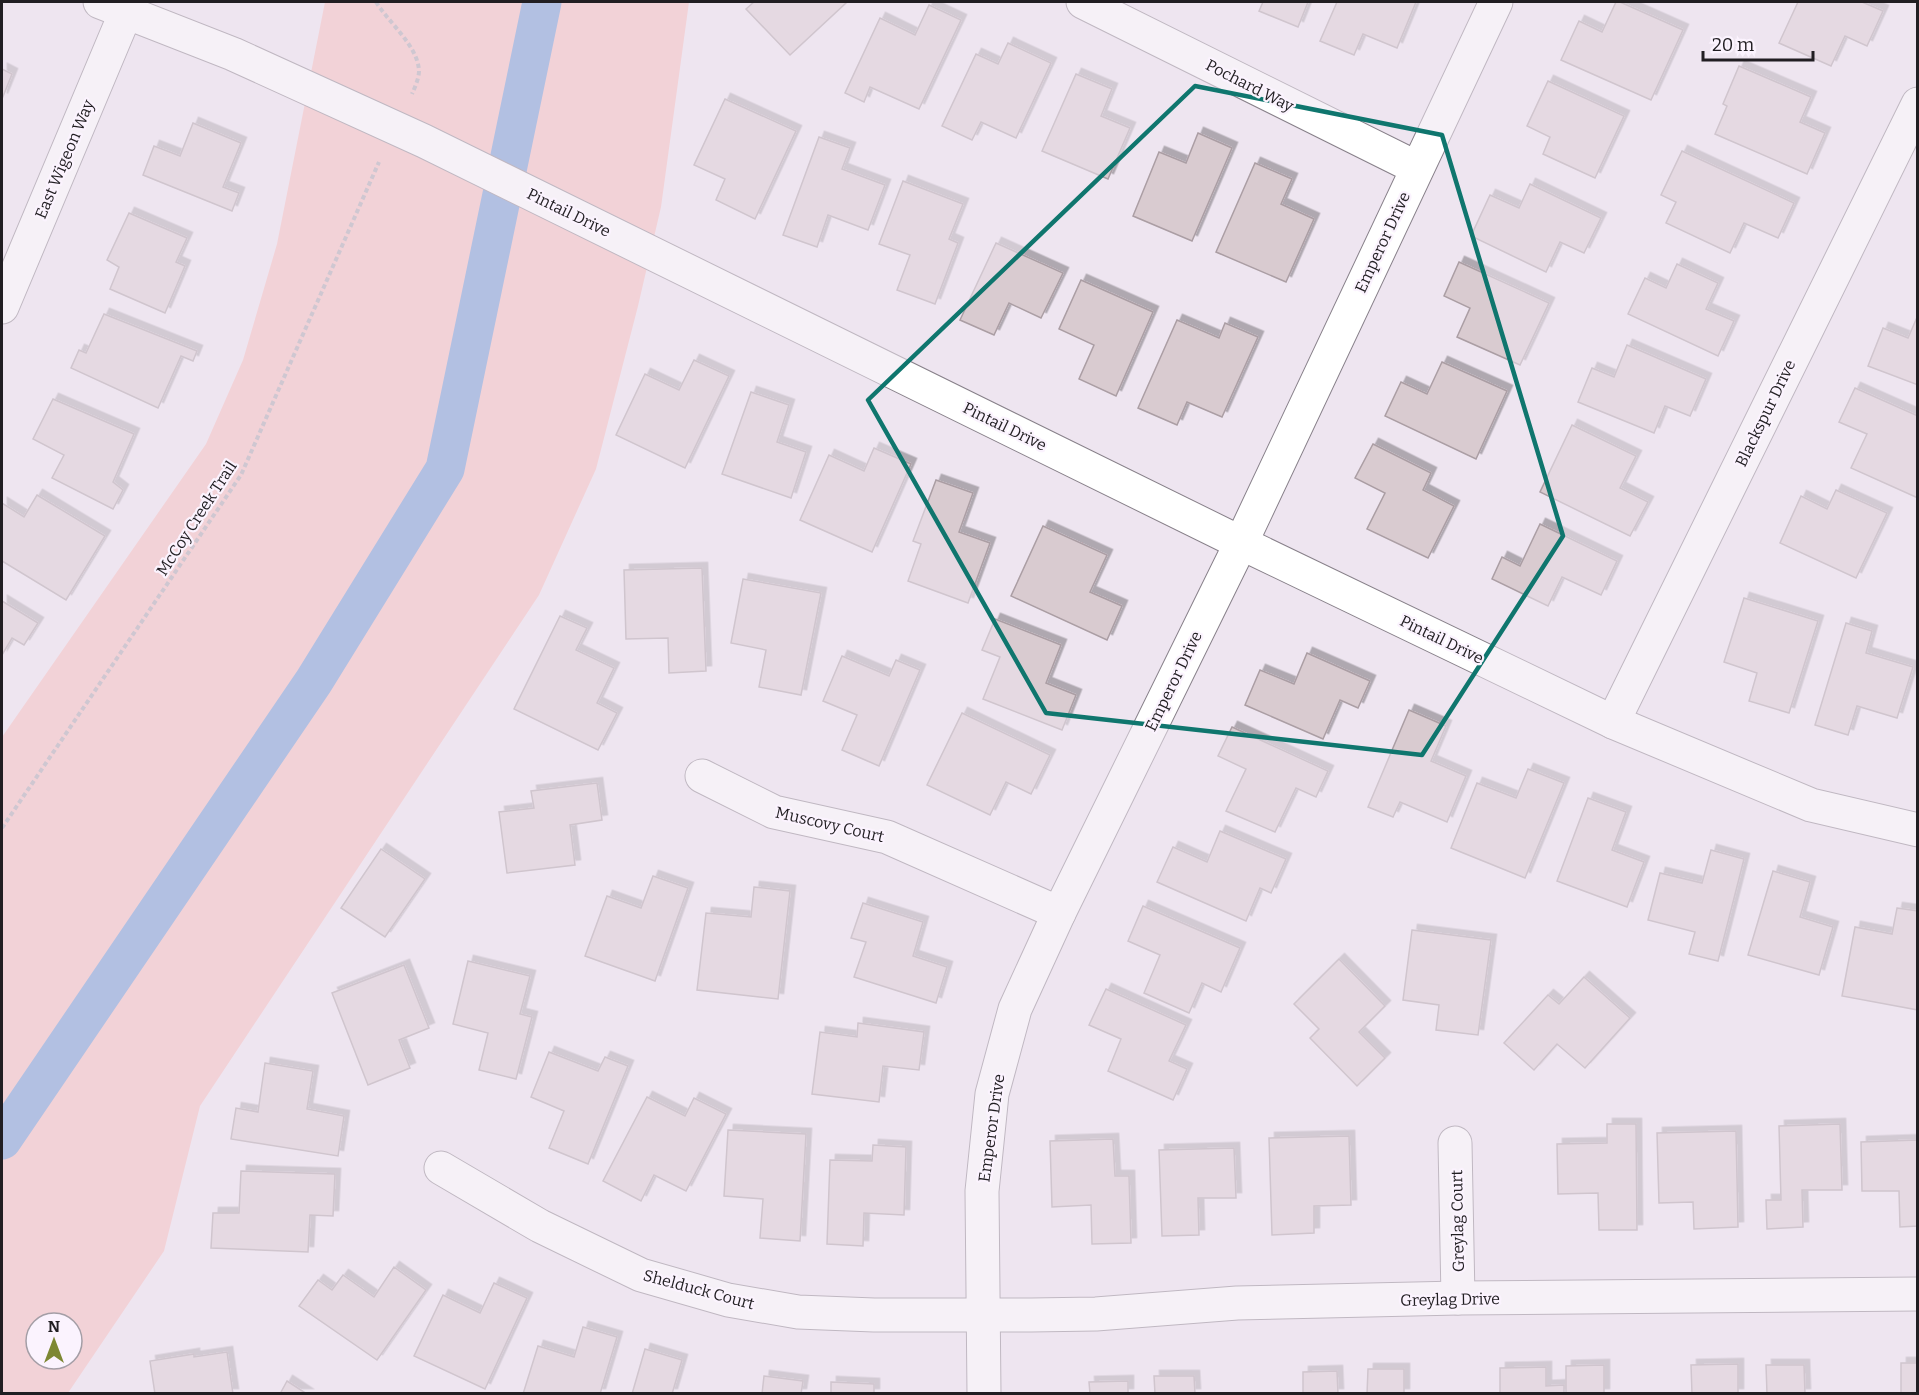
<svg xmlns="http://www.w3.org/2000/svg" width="1919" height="1395" font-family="Bitter,serif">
  <defs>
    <filter id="shadow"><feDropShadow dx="5.5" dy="-5.5" stdDeviation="0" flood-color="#0004"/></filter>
  </defs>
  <rect width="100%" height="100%" fill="#eee5f0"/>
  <path fill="#f6bbb8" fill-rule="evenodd" d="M325 2H689L661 207 638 306 596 469 539 595 200 1106 164 1251 68 1393 2 1394V737L206 444 243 360 277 244ZM36 1323H72V1359H36Z"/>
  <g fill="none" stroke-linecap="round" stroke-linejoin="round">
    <path stroke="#6893d1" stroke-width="39" d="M2 1140 314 681 445 469 542 2"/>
  </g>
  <g fill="#d9cbd0" stroke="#ab9ea4" stroke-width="1.5" filter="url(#shadow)">
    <path d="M754 2H847L790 55 746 9Z"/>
    <path d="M1263 2H1308L1298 27 1259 11Z"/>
    <path d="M1337 2H1416L1397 48 1363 34 1354 55 1320 41Z"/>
    <path d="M1616 2H1620L1683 30 1651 100 1561 60 1579 21 1602 32Z"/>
    <path d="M1798 2H1862L1883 11 1867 46 1845 36 1831 66 1779 43Z"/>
    <path d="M929 5 961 20 919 109 870 87 864 102 845 93 880 18 915 35Z"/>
    <path d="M1008 43 1051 63 1016 138 981 122 972 140 942 126 976 54 998 64Z"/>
    <path d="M1739 66 1811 97 1800 122 1825 133 1807 174 1715 134 1727 106 1723 104Z"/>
    <path d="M2 69 12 74 2 99Z"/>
    <path d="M1076 74 1112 89 1101 116 1130 128 1108 179 1042 151Z"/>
    <path d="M1548 81 1624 116 1595 178 1543 154 1550 137 1527 126Z"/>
    <path d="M725 99 796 131 755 219 716 200 725 179 694 165Z"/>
    <path d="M193 123 241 143 223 187 239 193 232 211 143 175 154 146 180 156Z"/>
    <path d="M1198 133 1232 148 1192 241 1133 216 1159 152 1186 163Z"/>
    <path d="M819 137 850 148 842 169 885 185 868 230 828 215 817 247 783 235Z"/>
    <path d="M1682 151 1794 203 1778 238 1744 223 1730 253 1666 223 1676 202 1661 195Z"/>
    <path d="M1255 163 1292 179 1281 204 1314 219 1286 282 1216 252Z"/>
    <path d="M903 181 963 204 949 239 958 243 935 304 897 290 910 255 879 244Z"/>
    <path d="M1530 184 1601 218 1584 253 1560 242 1546 272 1471 236 1490 195 1519 208Z"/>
    <path d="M129 213 187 238 176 262 185 266 165 313 110 289 119 267 107 260Z"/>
    <path d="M996 243 1063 273 1041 318 1009 303 994 335 960 320Z"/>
    <path d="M1459 262 1549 303 1520 365 1457 337 1470 308 1444 296Z"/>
    <path d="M1677 264 1718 283 1706 309 1734 321 1718 356 1628 314 1645 278 1666 288Z"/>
    <path d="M1081 280 1153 312 1116 396 1079 379 1094 345 1059 329Z"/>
    <path d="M104 314 197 351 193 361 181 356 158 408 71 368 79 350 86 353Z"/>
    <path d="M1918 315V385L1868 366 1883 328 1908 338Z"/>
    <path d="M1177 320 1219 338 1225 323 1258 337 1222 417 1187 402 1177 425 1138 408Z"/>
    <path d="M1627 345 1706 379 1690 416 1665 406 1654 433 1578 402 1592 368 1614 377Z"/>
    <path d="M694 360 729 376 685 468 616 435 645 374 679 390Z"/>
    <path d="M1442 362 1507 391 1476 459 1385 416 1401 382 1427 394Z"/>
    <path d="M1855 388 1918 416V498L1851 468 1867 434 1839 422Z"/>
    <path d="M751 392 789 405 777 442 806 452 791 498 722 474Z"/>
    <path d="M53 399 134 434 113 482 123 490 113 509 52 478 64 455 33 439Z"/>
    <path d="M1572 425 1636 456 1620 488 1648 502 1630 536 1540 492Z"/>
    <path d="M1373 444 1431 473 1423 490 1454 506 1428 558 1367 529 1385 493 1355 478Z"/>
    <path d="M874 448 911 464 872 552 800 520 829 455 864 471Z"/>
    <path d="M936 480 973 493 959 532 990 543 968 603 908 581 921 544 913 541Z"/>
    <path d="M1836 490 1887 513 1856 578 1780 543 1801 496 1827 509Z"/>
    <path d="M37 495 105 536 66 600 2 561V503L24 517Z"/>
    <path d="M1540 524 1617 561 1601 595 1562 577 1548 606 1492 579 1502 557 1520 566Z"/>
    <path d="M1043 526 1107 555 1090 592 1122 606 1107 640 1011 596Z"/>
    <path d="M702 568 706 671 669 673 668 638 626 639 624 570Z"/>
    <path d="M743 579 821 593 801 695 759 687 766 650 731 643Z"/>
    <path d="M1744 598 1818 621 1789 713 1749 701 1757 673 1724 662Z"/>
    <path d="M2 601 38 623 24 645 12 638 2 655Z"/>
    <path d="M560 616 587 628 576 650 614 668 597 703 617 713 598 750 514 709Z"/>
    <path d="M995 619 1061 645 1046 683 1076 695 1062 730 983 699 1000 657 982 650Z"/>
    <path d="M1846 623 1872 631 1866 653 1913 667 1897 718 1857 706 1848 735 1815 725Z"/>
    <path d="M1307 653 1370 681 1358 708 1340 700 1323 739 1245 705 1260 670 1294 684Z"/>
    <path d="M842 656 889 676 896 660 920 670 879 766 842 750 857 715 823 701Z"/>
    <path d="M1409 710 1446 726 1431 761 1466 776 1447 822 1400 802 1393 817 1368 807Z"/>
    <path d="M962 713 1050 755 1031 794 1006 782 990 815 927 785Z"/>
    <path d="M1232 727 1328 771 1316 797 1296 788 1275 832 1226 811 1246 769 1218 756Z"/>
    <path d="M1528 769 1564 783 1525 878 1451 848 1477 783 1516 798Z"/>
    <path d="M597 783 602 820 570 825 575 865 507 873 499 812 534 808 531 791Z"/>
    <path d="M1588 798 1626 812 1612 850 1644 862 1627 907 1557 881Z"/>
    <path d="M1220 831 1286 859 1271 893 1260 888 1246 921 1157 882 1173 847 1207 862Z"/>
    <path d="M381 849 425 879 385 937 341 908Z"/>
    <path d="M1711 850 1744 859 1718 961 1689 954 1695 932 1648 920 1660 873 1702 883Z"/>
    <path d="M1773 871 1810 882 1800 917 1833 927 1819 975 1748 955Z"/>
    <path d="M653 876 688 888 655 981 585 956 607 896 641 908Z"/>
    <path d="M754 887 790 891 778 999 697 990 706 913 751 917Z"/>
    <path d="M863 903 923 922 913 956 947 967 936 1003 854 977 866 942 851 938Z"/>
    <path d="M1143 906 1240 948 1221 992 1202 983 1189 1013 1144 993 1160 955 1128 941Z"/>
    <path d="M1897 908 1918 911V1010L1842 996 1855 927 1892 934Z"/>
    <path d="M1412 930 1491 940 1478 1035 1436 1030 1439 1005 1403 1000Z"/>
    <path d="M1339 959 1385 1006 1359 1032 1385 1058 1357 1086 1310 1038 1319 1029 1294 1004Z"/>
    <path d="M468 961 530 976 520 1014 532 1017 516 1079 479 1070 488 1033 453 1024Z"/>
    <path d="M404 965 429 1028 399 1040 410 1068 368 1085 332 993Z"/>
    <path d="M1584 977 1630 1018 1585 1068 1557 1044 1534 1070 1504 1043 1548 995 1559 1004Z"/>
    <path d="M1106 989 1186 1025 1169 1061 1187 1069 1173 1100 1108 1071 1121 1039 1089 1025Z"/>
    <path d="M858 1023 924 1032 919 1070 883 1066 879 1102 812 1094 820 1032 857 1037Z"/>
    <path d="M549 1052 598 1071 605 1057 628 1066 588 1164 549 1148 564 1111 531 1097Z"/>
    <path d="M265 1063 313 1071 307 1109 344 1116 338 1156 231 1139 236 1108 258 1112Z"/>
    <path d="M647 1097 685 1116 694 1098 726 1114 686 1191 654 1175 641 1201 603 1181Z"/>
    <path d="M1607 1124H1636L1637 1230H1599L1598 1193 1558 1194 1557 1144 1607 1143Z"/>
    <path d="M1840 1124 1842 1190H1802L1803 1227 1767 1229 1766 1200H1781L1779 1126Z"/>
    <path d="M728 1130 806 1134 800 1241 760 1238 763 1199 724 1196Z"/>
    <path d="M1736 1131 1738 1227 1694 1229 1693 1202 1659 1203 1657 1133Z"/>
    <path d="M1349 1136 1351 1205 1314 1206V1233L1272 1235 1269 1138Z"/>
    <path d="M1113 1139 1115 1176H1129L1131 1243 1092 1244 1091 1205 1052 1207 1050 1141Z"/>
    <path d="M1918 1140V1226L1900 1227 1899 1191H1862L1861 1142Z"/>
    <path d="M873 1145 906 1147 904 1215 864 1213 863 1246 827 1244 830 1160 872 1161Z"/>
    <path d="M1234 1148 1236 1198H1198L1199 1235 1162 1236 1159 1150Z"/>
    <path d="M241 1171 335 1174 333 1216 310 1215 308 1252 211 1248 213 1213H239Z"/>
    <path d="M394 1267 426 1290 377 1360 299 1306 318 1280 332 1290 343 1275 374 1297Z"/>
    <path d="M494 1283 527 1298 485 1389 414 1356 443 1295 480 1313Z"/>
    <path d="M583 1327 617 1337 600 1394H523L538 1346 574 1357Z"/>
    <path d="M645 1349 682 1360 672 1394H632Z"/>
    <path d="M227 1352 233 1394H155L150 1361 194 1354V1357Z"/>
    <rect x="1901" y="1363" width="17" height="31"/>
    <path d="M1738 1364V1394H1692L1691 1365Z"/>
    <path d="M1604 1365V1394H1566V1366Z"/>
    <path d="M1766 1365H1804L1805 1394H1767Z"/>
    <path d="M1546 1367V1386L1564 1385V1394H1500V1368Z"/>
    <path d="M1368 1369H1404V1394H1367Z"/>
    <path d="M1337 1371 1338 1394H1303V1372Z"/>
    <path d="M764 1376 803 1381 801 1394H762Z"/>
    <path d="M1154 1376H1194L1195 1394H1155Z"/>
    <path d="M287 1381 307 1394H280Z"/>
    <path d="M1128 1381V1394H1090L1089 1382Z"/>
    <path d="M831 1382 874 1384V1394H831Z"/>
  </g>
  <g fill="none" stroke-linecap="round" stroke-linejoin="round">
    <g stroke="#88818a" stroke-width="35">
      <g id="minor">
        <path d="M100 2 233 54 424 141 1241 543 1613 722 1811 805 1918 830"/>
        <path d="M1083 2 1417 168"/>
        <path d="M2 307 126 12"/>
        <path d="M1613 722 1918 104"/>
        <path d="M702 776 774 812 887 837 1059 913"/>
        <path d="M1455 1143 1458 1298"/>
        <path d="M441 1168 540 1226 641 1275 728 1300 798 1312 874 1315H1031L1096 1314 1237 1303 1458 1298 1918 1294"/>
        <path d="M984 1394 982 1191 992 1094 1015 1009 1059 913 1241 543 1496 2"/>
      </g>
    </g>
    <g stroke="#a9a2ab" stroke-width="4" stroke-dasharray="4.5 3" stroke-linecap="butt">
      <path d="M376 2C389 23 418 46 419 71 419 78 415 87 412 94"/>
      <path d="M2 828 241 475 379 162"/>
    </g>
    <use href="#minor" stroke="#fff" stroke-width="33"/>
  </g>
  <path d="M0 0H1919V1395H0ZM1195 86 1442 135 1563 536 1422 755 1046 713 868 400Z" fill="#eee5f0" fill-opacity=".55" fill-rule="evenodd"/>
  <path fill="none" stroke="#0f766e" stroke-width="4.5" stroke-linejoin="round" d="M1195 86 1442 135 1563 536 1422 755 1046 713 868 400Z"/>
  <g text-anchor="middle" stroke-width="4.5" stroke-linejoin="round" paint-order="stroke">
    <g font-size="16" fill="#211e22" stroke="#fbf3fe">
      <text transform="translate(1250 85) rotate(27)" y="6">Pochard Way</text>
      <text transform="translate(64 159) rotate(-67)" y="6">East Wigeon Way</text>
      <text transform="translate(569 212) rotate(26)" y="6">Pintail Drive</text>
      <text transform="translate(1382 242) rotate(-65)" y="6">Emperor Drive</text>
      <text transform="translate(1765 413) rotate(-64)" y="6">Blackspur Drive</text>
      <text transform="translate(1005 426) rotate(26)" y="6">Pintail Drive</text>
      <text transform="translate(196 518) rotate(-57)" y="6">McCoy Creek Trail</text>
      <text transform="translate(1442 639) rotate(26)" y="6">Pintail Drive</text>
      <text transform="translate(1173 681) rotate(-64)" y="6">Emperor Drive</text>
      <text transform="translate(830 824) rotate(13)" y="6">Muscovy Court</text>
      <text transform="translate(991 1128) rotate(-82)" y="6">Emperor Drive</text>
      <text transform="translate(1457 1221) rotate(-91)" y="6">Greylag Court</text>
      <text transform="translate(699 1289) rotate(15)" y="6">Shelduck Court</text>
      <text transform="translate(1450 1299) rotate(-1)" y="6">Greylag Drive</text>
    </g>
  </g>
  <rect width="1919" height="1395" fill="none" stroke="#211e22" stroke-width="6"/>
  <g transform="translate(54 1341)"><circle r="28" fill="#fbf3fe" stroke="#a49ea6" stroke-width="1.5"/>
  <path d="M0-4.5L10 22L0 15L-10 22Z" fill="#7d8733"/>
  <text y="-9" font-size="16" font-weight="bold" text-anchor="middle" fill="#211e22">N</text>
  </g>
  <path d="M1703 51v9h110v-9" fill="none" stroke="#211e22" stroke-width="3"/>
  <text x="1712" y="51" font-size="18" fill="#211e22" stroke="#fbf3fe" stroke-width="4.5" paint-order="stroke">20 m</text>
</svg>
